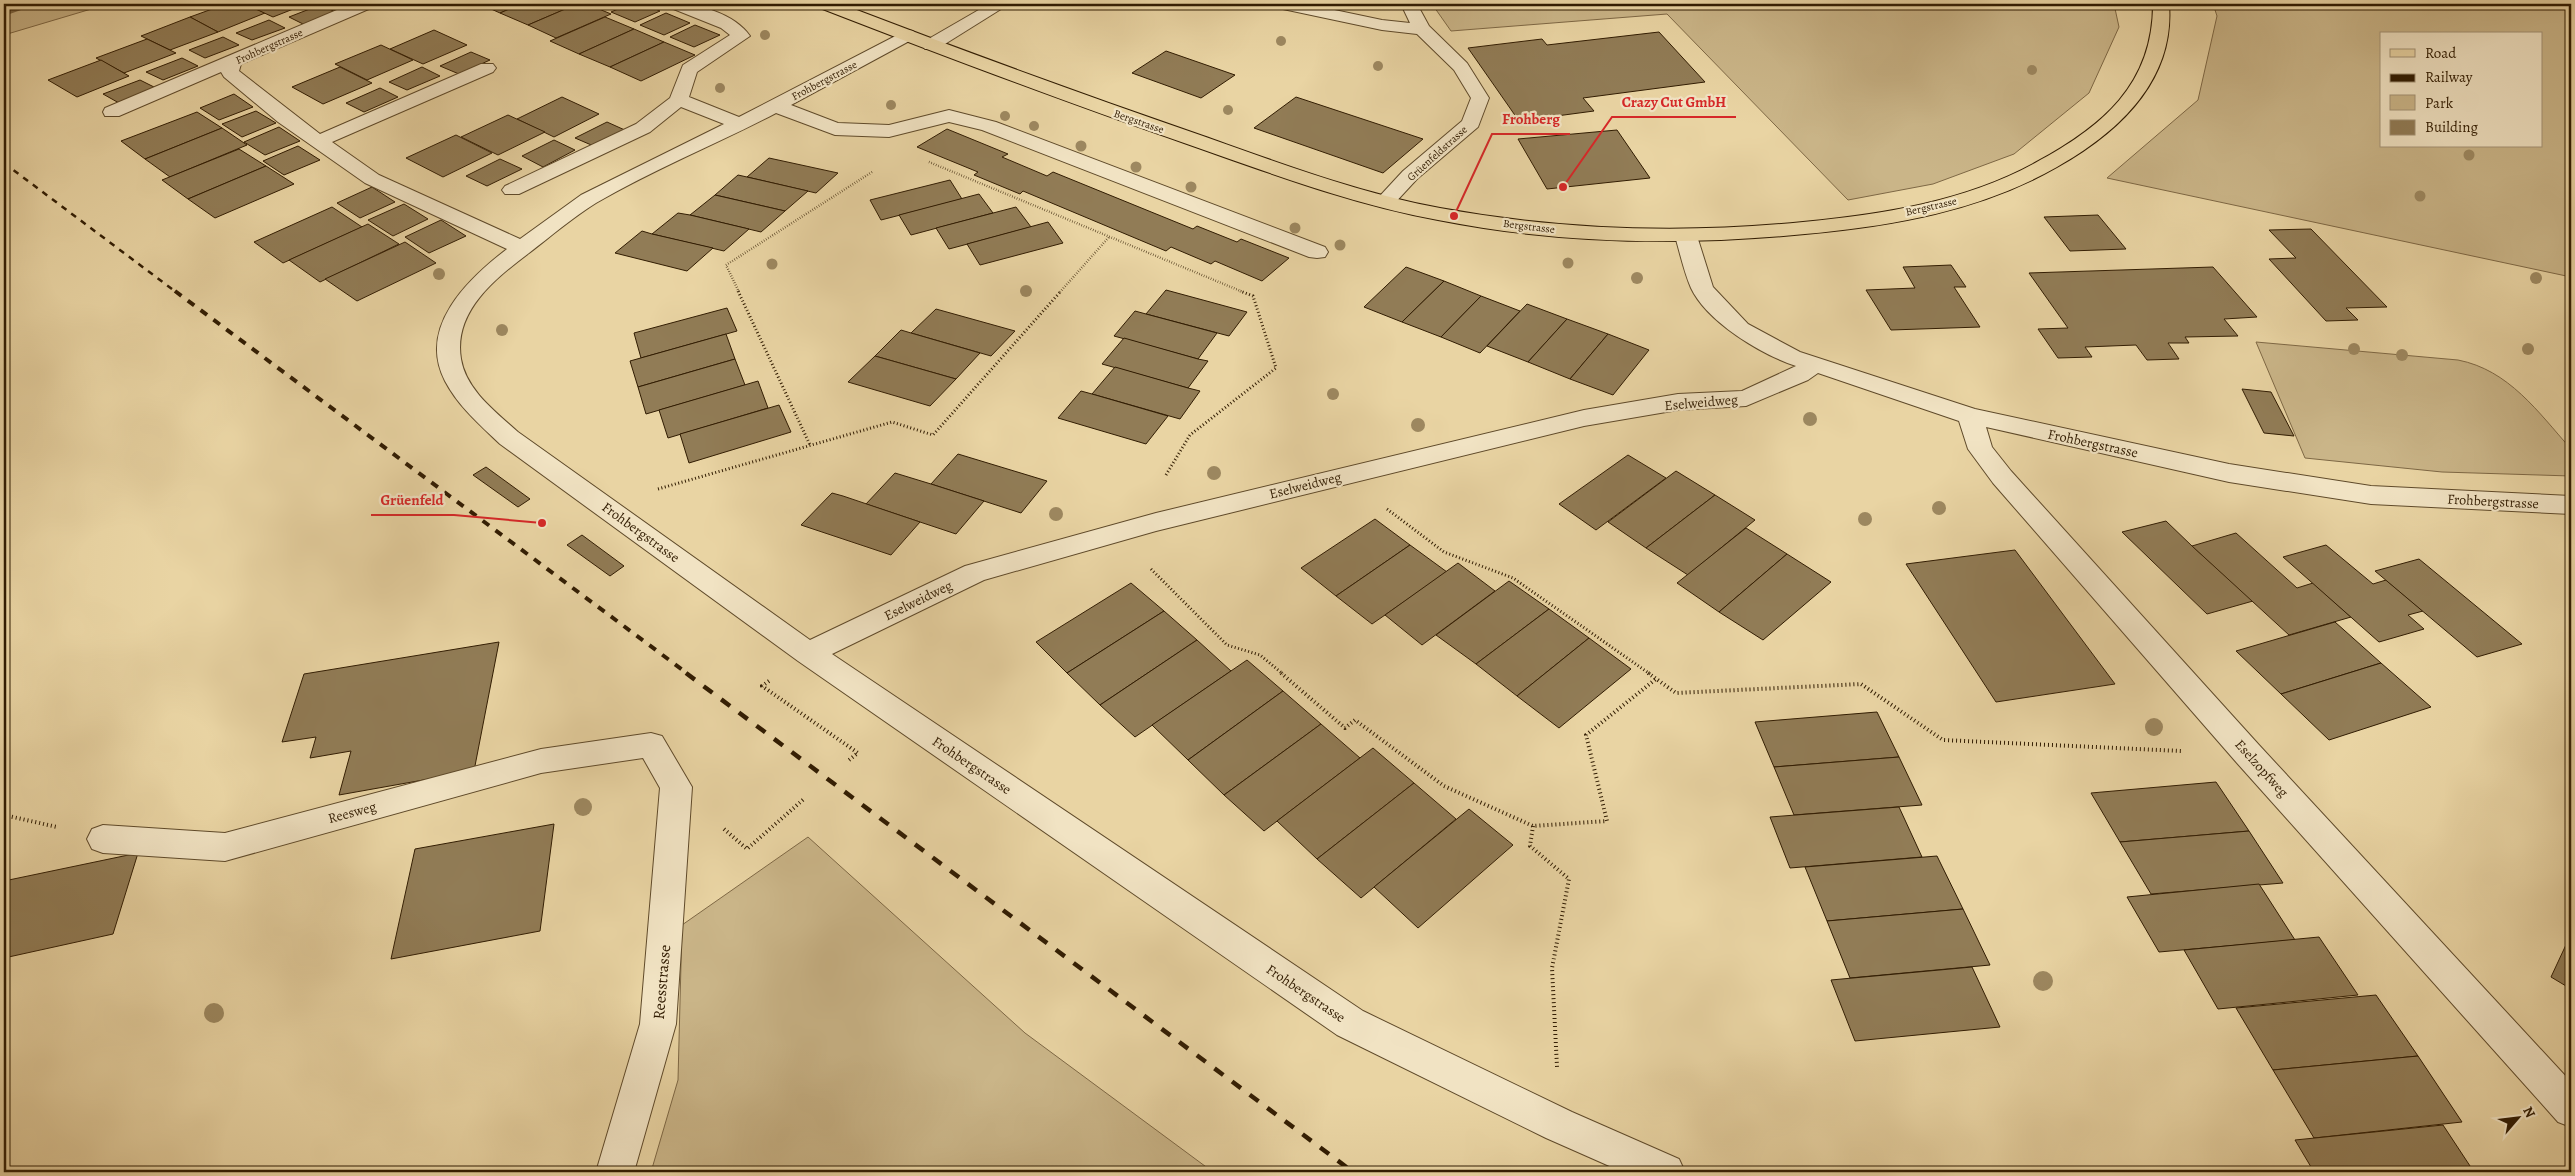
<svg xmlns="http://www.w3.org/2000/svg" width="2575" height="1176" font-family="Alegreya,serif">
  <rect width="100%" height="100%" fill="#e9d4a3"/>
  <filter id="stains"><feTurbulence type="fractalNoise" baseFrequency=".004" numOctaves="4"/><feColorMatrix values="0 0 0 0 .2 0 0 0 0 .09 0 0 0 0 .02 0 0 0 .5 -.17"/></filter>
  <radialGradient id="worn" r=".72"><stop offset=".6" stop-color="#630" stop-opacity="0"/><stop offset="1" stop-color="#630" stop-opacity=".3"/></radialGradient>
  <g fill="#cab588" stroke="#7e6845" fill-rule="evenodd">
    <path d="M4 4H108L4 35Z"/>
    <path d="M1432 4H2114L2119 27 2089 93 2014 154 1933 184 1848 200 1667 14 1451 31Z"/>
    <path d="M2213 4H2571V277L2107 178 2198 100 2217 16ZM2381 34H2541V146H2381Z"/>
    <path d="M2256 342 2458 360C2509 370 2538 412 2571 449V476L2442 472 2305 458Z"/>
    <path d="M808 837 1025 1033 1213 1172H651L678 1080 682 925Z"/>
  </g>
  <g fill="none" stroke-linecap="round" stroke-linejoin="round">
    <path fill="#7a6542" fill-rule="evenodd" d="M21 4H38L4 16V9Z"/>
  </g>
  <g fill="#917c56" stroke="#311c02">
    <path d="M226 4H245L265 13 218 32 190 17Z"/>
    <path d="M245 4H306L273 17Z"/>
    <path d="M480 4H521L500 13Z"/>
    <path d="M521 4H577L528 25 500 13Z"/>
    <path d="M577 4H587L611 14 556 38 528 25Z"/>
    <path d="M630 4H644L660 11 635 22 611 12Z"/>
    <path d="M320 5 336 12 305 25 289 17Z"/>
    <path d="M666 13 690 23 664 35 640 25Z"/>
    <path d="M190 17 218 32 170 50 141 36Z"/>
    <path d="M605 17 634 29 579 54 550 41Z"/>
    <path d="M269 20 285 28 252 40 236 33Z"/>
    <path d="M695 25 720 35 694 47 670 37Z"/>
    <path d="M634 29 664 42 610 67 579 54Z"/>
    <path d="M434 30 467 45 423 64 390 49Z"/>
    <path d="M1659 32 1705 82 1583 98 1594 111 1519 121 1468 48 1542 39 1547 45Z"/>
    <path d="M223 37 239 45 205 58 189 50Z"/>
    <path d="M147 39 176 53 124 73 96 58Z"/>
    <path d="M664 42 695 55 641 81 610 67Z"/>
    <path d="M381 45 413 60 367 80 335 64Z"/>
    <path d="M1166 51 1235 75 1201 98 1132 73Z"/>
    <path d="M471 52 490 60 459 74 440 66Z"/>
    <path d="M182 58 198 66 163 80 146 72Z"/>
    <path d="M101 60 129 76 77 97 48 80Z"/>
    <path d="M340 67 372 83 323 104 292 87Z"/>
    <path d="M422 67 440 76 407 90 389 82Z"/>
    <path d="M140 80 156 88 119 103 103 94Z"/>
    <path d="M380 88 398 97 364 112 346 103Z"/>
    <path d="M234 94 253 107 219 120 200 108Z"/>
    <path d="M562 97 599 114 554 137 517 119Z"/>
    <path d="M1296 97 1423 139 1383 173 1254 128Z"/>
    <path d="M256 111 276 123 242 137 222 124Z"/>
    <path d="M197 112 222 128 145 159 121 141Z"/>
    <path d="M508 115 545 132 498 155 461 137Z"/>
    <path d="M607 122 627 131 596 147 575 138Z"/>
    <path d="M279 127 300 141 265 155 244 142Z"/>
    <path d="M222 128 247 145 170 177 145 159Z"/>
    <path d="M947 129 1008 154 1002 157 1047 176 1053 172 1193 229 1197 226 1237 242 1241 239 1289 258 1262 281 1215 261 1211 264 1171 247 1166 251 1023 191 1020 194 974 175 978 172 917 147Z"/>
    <path d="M1617 130 1650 178 1547 189 1518 139Z"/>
    <path d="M456 135 492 153 443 177 406 158Z"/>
    <path d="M554 140 575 150 543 167 522 156Z"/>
    <path d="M298 146 320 160 284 175 263 161Z"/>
    <path d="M239 149 266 166 188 199 162 180Z"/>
    <path d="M769 158 838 173 816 193 747 177Z"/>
    <path d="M500 159 522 169 487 186 466 176Z"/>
    <path d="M266 166 294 184 215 218 188 199Z"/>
    <path d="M738 175 747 177 808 191 785 211 715 195Z"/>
    <path d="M950 180 962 199 881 220 870 200Z"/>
    <path d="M372 187 395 202 360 218 337 203Z"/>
    <path d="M979 194 993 213 911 235 899 215Z"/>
    <path d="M715 195 785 211 761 232 690 215Z"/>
    <path d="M404 204 428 219 393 236 368 220Z"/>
    <path d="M332 207 362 227 283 263 254 242Z"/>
    <path d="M1016 207 1031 227 949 249 936 228Z"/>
    <path d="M678 213 690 215 749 229 724 251 652 234Z"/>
    <path d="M2098 215 2126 249 2070 251 2044 217Z"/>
    <path d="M441 220 466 236 429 253 405 237Z"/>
    <path d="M1048 222 1063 243 980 265 967 244Z"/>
    <path d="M368 224 399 244 320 282 289 260Z"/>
    <path d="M2311 229 2387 307 2346 308 2358 320 2326 321 2269 259 2296 258 2269 230Z"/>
    <path d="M642 231 652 234 713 248 687 271 615 253Z"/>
    <path d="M405 242 436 263 357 301 325 279Z"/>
    <path d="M1951 265 1966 287H1954L1980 327 1891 330 1866 290 1915 288 1903 267Z"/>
    <path d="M1406 267 1444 281 1402 322 1364 307Z"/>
    <path d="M2213 267 2257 317 2224 319 2238 336 2185 337 2189 343H2168L2179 359 2147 360 2136 345 2085 347 2092 357 2058 358 2038 329 2068 328 2029 273Z"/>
    <path d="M1444 281 1481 296 1441 337 1402 322Z"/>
    <path d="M1166 290 1247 312 1229 336 1146 314Z"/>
    <path d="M1481 296 1520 311 1480 353 1441 337Z"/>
    <path d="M1527 304 1567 319 1528 362 1487 346Z"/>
    <path d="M727 308 737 331 641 358 634 333Z"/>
    <path d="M936 309 1015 331 991 356 911 333Z"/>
    <path d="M1135 311 1146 314 1217 333 1198 359 1114 336Z"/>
    <path d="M1567 319 1608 334 1570 379 1528 362Z"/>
    <path d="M901 330 911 333 980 353 956 379 875 356Z"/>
    <path d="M726 334 735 359 638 387 630 361Z"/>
    <path d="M1608 334 1649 350 1613 395 1570 379Z"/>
    <path d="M1124 338 1198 359 1208 361 1188 388 1102 364Z"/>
    <path d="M875 356 956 379 930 406 848 382Z"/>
    <path d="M735 359 745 385 646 414 638 387Z"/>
    <path d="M1115 367 1188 388 1200 391 1180 419 1092 394Z"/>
    <path d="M758 381 768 408 668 438 659 410Z"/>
    <path d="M2242 389 2271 392 2294 436 2264 433Z"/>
    <path d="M1081 391 1092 394 1168 416 1146 444 1058 418Z"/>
    <path d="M779 405 791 432 689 463 680 434Z"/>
    <path d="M958 454 1047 481 1021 513 931 484Z"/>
    <path d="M1628 455 1666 478 1596 530 1559 504Z"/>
    <path d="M486 467 530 499 518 507 473 475Z"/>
    <path d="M1676 471 1715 495 1646 548 1608 522Z"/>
    <path d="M895 473 931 484 984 501 956 534 866 504Z"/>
    <path d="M832 493 843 496 920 522 891 555 801 525Z"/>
    <path d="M1715 495 1755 520 1688 575 1646 548Z"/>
    <path d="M1375 519 1410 545 1336 596 1301 568Z"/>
    <path d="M2166 521 2192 546 2253 601 2207 614 2122 532Z"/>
    <path d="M1746 528 1787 554 1719 612 1677 583Z"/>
    <path d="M2236 533 2297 588 2313 583 2351 617 2289 635 2192 546Z"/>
    <path d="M582 535 624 566 610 576 567 545Z"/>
    <path d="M1410 545 1447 572 1372 624 1336 596Z"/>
    <path d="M2326 545 2373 584 2386 580 2423 611 2408 615 2424 629 2379 642 2283 557Z"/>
    <path d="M2015 550 2115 684 1996 702 1906 564Z"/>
    <path d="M1787 554 1831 582 1763 640 1719 612Z"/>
    <path d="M2419 559 2522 644 2477 657 2375 571Z"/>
    <path d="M1458 563 1495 591 1422 645 1385 615Z"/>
    <path d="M1509 581 1549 609 1476 664 1436 635Z"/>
    <path d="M1131 583 1164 611 1067 673 1036 642Z"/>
    <path d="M1549 609 1589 638 1517 696 1476 664Z"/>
    <path d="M1164 611 1197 640 1100 705 1067 673Z"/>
    <path d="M2335 622 2381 663 2281 694 2236 651Z"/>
    <path d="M1589 638 1631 669 1559 728 1517 696Z"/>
    <path d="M1197 640 1231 671 1135 737 1100 705Z"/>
    <path d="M499 642 474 771 339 795 351 751 310 758 316 737 282 742 304 674Z"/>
    <path d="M1247 660 1283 691 1188 760 1152 725Z"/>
    <path d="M2381 663 2431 707 2329 740 2281 694Z"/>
    <path d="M1283 691 1321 724 1224 795 1188 760Z"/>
    <path d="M1877 712 1899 757 1774 767 1755 722Z"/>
    <path d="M1321 724 1360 758 1264 831 1224 795Z"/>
    <path d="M1373 748 1414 783 1317 859 1277 821Z"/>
    <path d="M1899 757 1922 805 1794 815 1774 767Z"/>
    <path d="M2216 782 2249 831 2120 842 2091 793Z"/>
    <path d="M1414 783 1456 819 1361 898 1317 859Z"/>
    <path d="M1899 807 1922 857 1790 868 1770 817Z"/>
    <path d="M1469 809 1513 845 1418 928 1374 887Z"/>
    <path d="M554 824 540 931 391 959 415 849Z"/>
    <path d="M2249 831 2283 883 2151 894 2120 842Z"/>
    <path d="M138 853 113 934 4 958V881Z"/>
    <path d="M1937 856 1963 909 1827 921 1805 867Z"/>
    <path d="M2259 884 2295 940 2159 952 2127 897Z"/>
    <path d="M1963 909 1990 965 1850 978 1827 921Z"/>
    <path d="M2571 934V989L2551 977Z"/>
    <path d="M2319 937 2358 995 2218 1009 2184 950Z"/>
    <path d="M1972 967 2000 1027 1855 1041 1831 980Z"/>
    <path d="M2376 995 2418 1056 2273 1070 2236 1008Z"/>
    <path d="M2418 1056 2462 1122 2314 1138 2273 1070Z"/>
    <path d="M2443 1125 2474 1172H2314L2295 1140Z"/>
  </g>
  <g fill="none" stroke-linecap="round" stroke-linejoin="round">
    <g stroke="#5f4a2a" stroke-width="2">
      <g id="minor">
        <path d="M351 4H373L371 8 241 64 239 71 320 134 481 64H493L496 68 493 72 332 142 379 175 520 239 581 195 724 124 681 107 650 132 519 194H505L502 190 505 186 636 124 670 98 683 65 730 35 721 28 671 8 669 4C695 2 734 13 750 36L697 72 689 97 739 117 907 30 913 31 916 35 913 39 791 105 838 123 889 125 949 110 996 122 1325 247 1328 252 1325 257 1317 258 1309 257 982 130 949 122 889 137 835 135 776 113C717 144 654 169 596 203 572 218 551 236 529 253 496 278 453 311 461 359 466 390 496 412 518 432L810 640 965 566 1156 513 1584 410 1678 394 1742 391 1796 366C1762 355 1707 322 1691 288 1684 272 1680 253 1675 236L1679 232 1686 230 1693 232 1697 236 1713 287 1748 324 1800 352 1975 409 2229 464 2371 486 2571 496V514L2371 504 2229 482 1986 427 1992 447 2011 471 2259 745 2571 1082V1127L2558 1122 2237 763 1993 483 1968 449 1959 421 1818 373 1808 380 1746 406 1678 410 1584 426 1156 531 984 580 832 654 1363 1011 1572 1112 1679 1159 1685 1172H1623L1546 1138 1337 1035 798 661 500 444C480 425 458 406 445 381 417 327 468 279 507 249L365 183 278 122 224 77 221 72 119 116H105L103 112 105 108Z"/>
        <path d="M989 4H1009L937 49H925L922 45 925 41Z"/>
        <path d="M1275 4H1306L1382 20 1410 23 1401 4H1417L1429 26 1467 63 1489 98 1478 127 1417 179 1392 206H1378L1375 202 1378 198 1403 171 1462 121 1471 98 1454 70 1417 34 1382 30 1283 9 1277 8Z"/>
        <path d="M651 733 662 736 692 787 676 1024 634 1172H596L640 1024 660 788 643 758 541 773 225 861 103 853 92 849 87 839 92 829 103 825 225 833 541 749Z"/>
      </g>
    </g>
    <g stroke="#311c02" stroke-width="2">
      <path id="major" d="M818 4H841C961 50 1082 94 1203 136 1282 164 1359 193 1440 208 1560 230 1682 234 1803 222 1883 214 1964 202 2035 163 2102 127 2153 85 2153 4H2169C2175 80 2119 132 2057 167 1980 211 1892 226 1805 234 1682 246 1559 244 1438 220 1351 204 1270 173 1187 144 1063 101 941 55 820 8Z"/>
    </g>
    <g stroke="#311c02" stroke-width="2.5" stroke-dasharray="0.5 2" stroke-linecap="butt">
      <path d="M929 162 1243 292"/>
      <path d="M739 292 726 265 872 172"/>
      <path d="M1060 292 1109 237"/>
    </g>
    <g stroke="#311c02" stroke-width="3" stroke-dasharray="1 2.5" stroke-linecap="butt">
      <path d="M738 291 810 445"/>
      <path d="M1166 475 1190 435 1276 368 1253 296 1240 291"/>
      <path d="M658 489 892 422 933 435 1061 291"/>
      <path d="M1387 509 1444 552 1513 578 1650 674"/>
      <path d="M1151 569 1227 645 1260 655 1283 674"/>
    </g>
    <g stroke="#311c02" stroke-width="4" stroke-dasharray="1 3" stroke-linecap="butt">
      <path d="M1281 673 1345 728 1355 720 1444 786 1533 826 1607 821 1586 735 1657 678"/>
      <path d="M1648 673 1676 693 1861 684 1943 740 2181 751"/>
      <path d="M769 681 762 686 858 753 849 760"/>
      <path d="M4 815 57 827"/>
      <path d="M1533 826 1530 846 1569 879 1552 968 1557 1067"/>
      <path d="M724 829 747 849 805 798"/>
    </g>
    <use href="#minor" fill="#f1e3c3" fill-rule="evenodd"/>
    <use href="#major" fill="#e9d4a3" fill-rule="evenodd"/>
    <path stroke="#311c02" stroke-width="2.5" stroke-dasharray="6 6" stroke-linecap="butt" d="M4 163 176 292"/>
    <path stroke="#311c02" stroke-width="4" stroke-dasharray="8 8" stroke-linecap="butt" d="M175 291 688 674"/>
    <path stroke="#311c02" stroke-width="4.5" stroke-dasharray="11 11" stroke-linecap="butt" d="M686 673 1353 1172"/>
  </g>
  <g fill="#9d8860">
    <circle cx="765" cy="35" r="5"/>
    <circle cx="1281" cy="41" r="5"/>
    <circle cx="1378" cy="66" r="5"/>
    <circle cx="2032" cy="70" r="5"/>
    <circle cx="720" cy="88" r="5"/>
    <circle cx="891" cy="105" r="5"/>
    <circle cx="1228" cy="110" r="5"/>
    <circle cx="1005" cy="116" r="5"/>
    <circle cx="1034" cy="126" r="5"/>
    <circle cx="1081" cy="146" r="5.5"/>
    <circle cx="2469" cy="155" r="5.5"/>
    <circle cx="1136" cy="167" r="5.5"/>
    <circle cx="1191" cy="187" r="5.5"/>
    <circle cx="2420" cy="196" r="5.5"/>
    <circle cx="1295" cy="228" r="5.5"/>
    <circle cx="1340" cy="245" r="5.5"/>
    <circle cx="1568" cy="263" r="5.5"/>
    <circle cx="772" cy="264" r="5.5"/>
    <circle cx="439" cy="274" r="6"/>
    <circle cx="1637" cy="278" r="6"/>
    <circle cx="2536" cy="278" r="6"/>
    <circle cx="1026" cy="291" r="6"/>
    <circle cx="502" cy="330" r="6"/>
    <circle cx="2354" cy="349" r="6"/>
    <circle cx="2528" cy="349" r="6"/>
    <circle cx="2402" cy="355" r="6"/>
    <circle cx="1333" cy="394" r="6"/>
    <circle cx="1810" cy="419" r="7"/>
    <circle cx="1418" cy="425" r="7"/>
    <circle cx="1214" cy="473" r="7"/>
    <circle cx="1939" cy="508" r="7"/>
    <circle cx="1056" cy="514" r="7"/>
    <circle cx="1865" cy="519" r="7"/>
    <circle cx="2154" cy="727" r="9"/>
    <circle cx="583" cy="807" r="9"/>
    <circle cx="2043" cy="981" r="10"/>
    <circle cx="214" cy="1013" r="10"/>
  </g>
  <g text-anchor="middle" stroke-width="4.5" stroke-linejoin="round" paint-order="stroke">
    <g font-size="11" fill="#311c02" stroke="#f1e3c3">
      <text transform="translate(269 46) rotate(-24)" y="4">Frohbergstrasse</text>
      <text transform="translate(824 80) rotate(-28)" y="4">Frohbergstrasse</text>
      <text transform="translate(1139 121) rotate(19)" y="4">Bergstrasse</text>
      <text transform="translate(1437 153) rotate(-42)" y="4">Grüenfeldstrasse</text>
      <text transform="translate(1931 206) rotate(-13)" y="4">Bergstrasse</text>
      <text transform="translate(1529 226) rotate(7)" y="4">Bergstrasse</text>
    </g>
    <g font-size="14" fill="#311c02" stroke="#f1e3c3">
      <text transform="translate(1701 402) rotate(-5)" y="5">Eselweidweg</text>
      <text transform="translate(2093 443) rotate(12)" y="5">Frohbergstrasse</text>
      <text transform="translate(1305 485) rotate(-14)" y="5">Eselweidweg</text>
      <text transform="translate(2493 501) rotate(3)" y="5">Frohbergstrasse</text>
      <text transform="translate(641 532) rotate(36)" y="5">Frohbergstrasse</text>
      <text transform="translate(918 600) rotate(-26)" y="5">Eselweidweg</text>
      <text transform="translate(972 765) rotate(34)" y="5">Frohbergstrasse</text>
      <text transform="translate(2262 768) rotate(48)" y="5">Eselzopfweg</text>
      <text transform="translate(352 812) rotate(-15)" y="5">Reesweg</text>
      <text transform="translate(1306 993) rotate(34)" y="5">Frohbergstrasse</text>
    </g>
    <g font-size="16" fill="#311c02" stroke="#f1e3c3">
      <text transform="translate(661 982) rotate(-85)" y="6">Reesstrasse</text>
    </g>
  </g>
  <path fill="none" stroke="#d62828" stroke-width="2" d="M1563 187L1612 117H1736M1454 216L1492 134H1570M542 523L454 515H371"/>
  <g fill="#d62828" stroke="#f1e3c3" stroke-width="2">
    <circle cx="1563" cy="187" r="5"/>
    <circle cx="1454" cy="216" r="5"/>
    <circle cx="542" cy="523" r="5"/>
  </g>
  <g font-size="15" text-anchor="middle" font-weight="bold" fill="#d62828" stroke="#f1e3c3" stroke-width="4.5" stroke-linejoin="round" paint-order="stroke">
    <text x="1674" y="107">Crazy Cut GmbH</text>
    <text x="1531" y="124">Frohberg</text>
    <text x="412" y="505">Grüenfeld</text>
  </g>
  <rect width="2575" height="1176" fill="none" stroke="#e9d4a3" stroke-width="20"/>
  <rect x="5" y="5" width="2565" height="1166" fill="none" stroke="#311c02" stroke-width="2.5"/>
  <rect x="10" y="10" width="2555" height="1156" fill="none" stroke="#311c02"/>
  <rect x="2380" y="32" width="162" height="115" fill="#f1e3c3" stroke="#a49376"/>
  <rect x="2390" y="49" width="25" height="8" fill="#e9d4a3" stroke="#a49376"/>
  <text x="2425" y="58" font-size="15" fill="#311c02">Road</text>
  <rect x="2390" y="74" width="25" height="8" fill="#311c02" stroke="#a49376"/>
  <text x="2425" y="82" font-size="15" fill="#311c02">Railway</text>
  <rect x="2390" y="95" width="25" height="15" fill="#cab588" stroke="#a49376"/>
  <text x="2425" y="108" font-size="15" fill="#311c02">Park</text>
  <rect x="2390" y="120" width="25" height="15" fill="#917c56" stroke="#a49376"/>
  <text x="2425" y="132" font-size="15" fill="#311c02">Building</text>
  <g transform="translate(2518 1118) rotate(62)" stroke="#f1e3c3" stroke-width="4" paint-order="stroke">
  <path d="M0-4L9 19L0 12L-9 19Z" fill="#311c02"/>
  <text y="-8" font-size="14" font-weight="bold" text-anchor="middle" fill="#311c02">N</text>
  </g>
  <rect width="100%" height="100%" filter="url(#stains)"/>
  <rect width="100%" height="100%" fill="url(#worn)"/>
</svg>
